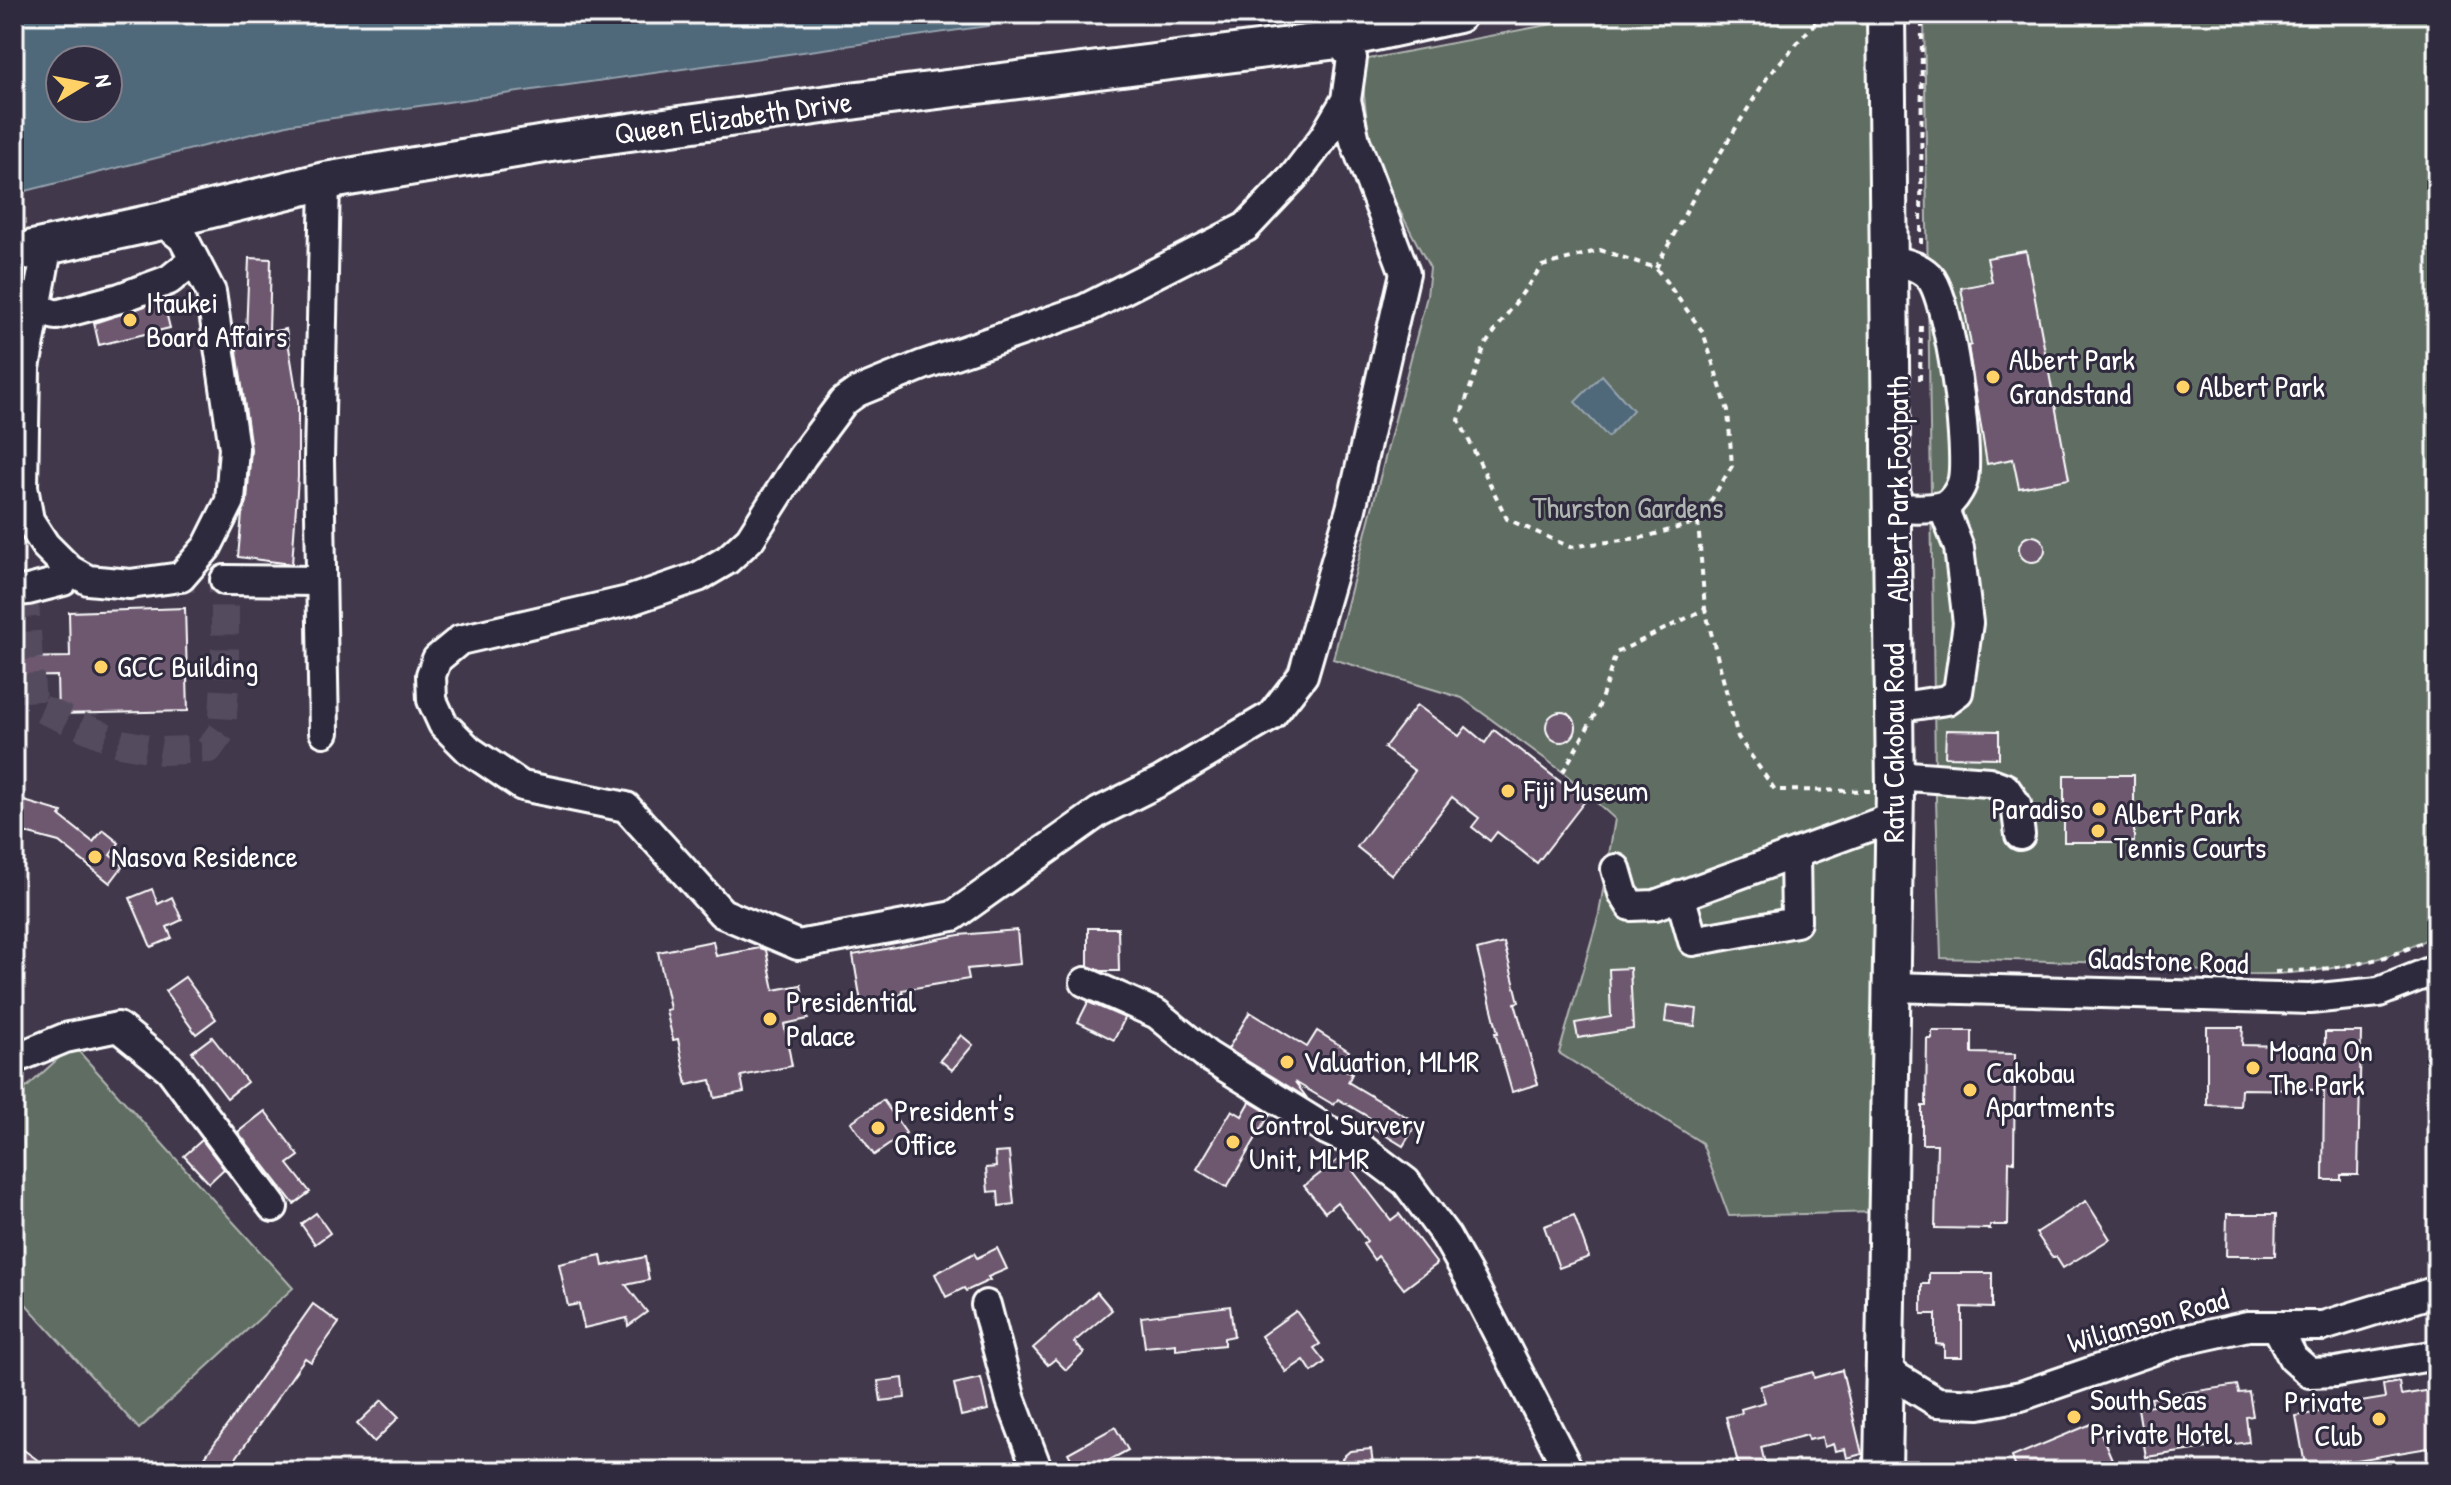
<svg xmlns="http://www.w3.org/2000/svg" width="2451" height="1485" font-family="'Patrick Hand',sans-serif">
  <rect width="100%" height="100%" fill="#42384c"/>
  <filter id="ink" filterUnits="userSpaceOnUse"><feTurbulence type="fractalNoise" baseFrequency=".0125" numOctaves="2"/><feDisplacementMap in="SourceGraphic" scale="16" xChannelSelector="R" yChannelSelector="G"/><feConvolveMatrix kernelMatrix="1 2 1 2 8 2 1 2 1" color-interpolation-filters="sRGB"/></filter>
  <g filter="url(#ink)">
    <g fill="#606d63" stroke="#b0b6b1" stroke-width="2">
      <path d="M1605 14H1871L1878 791 1877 1212 1729 1216 1702 1143 1559 1053 1599 914 1615 819 1563 772 1462 698 1333 659 1427 296 1430 268 1384 181 1369 139 1364 96 1363 60Z"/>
      <path d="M1924 14H2437V933C2385 967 2296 976 2235 974 2206 973 2178 967 2149 965 2080 961 2010 960 1941 958L1935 767Z"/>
      <path d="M73 1045 293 1288 139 1429 14 1291V1099Z"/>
    </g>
    <g fill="#50687a" stroke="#96a4af" stroke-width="2" fill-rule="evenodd">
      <path d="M14 14H994L995 25 291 124 14 194ZM60 60H108V108H60Z"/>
      <path d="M1602 375 1633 410 1608 437 1575 402Z"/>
    </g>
    <g fill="#6e5970" stroke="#fff" stroke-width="2">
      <path d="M2026 251 2069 479 2019 488 2013 459 1987 464 1968 346 1971 345 1961 288 1992 282 1987 258Z"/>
      <path d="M249 258 271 259 269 332 286 329 298 402V477L292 564 238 557 242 514 247 502 251 449 235 337 246 335Z"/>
      <path d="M163 300 170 328 99 345 94 323Z"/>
      <circle cx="2032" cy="549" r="13"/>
      <path d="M185 608 188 711 58 714 57 676 14 677V658L70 657 69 612Z"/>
      <path d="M1417 705 1459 736 1466 727 1485 743 1494 730 1585 801 1537 863 1497 832 1490 841 1472 827 1479 818 1452 797 1392 875 1357 847 1415 771 1384 748Z"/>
      <circle cx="1561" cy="727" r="15"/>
      <path d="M1946 730 1999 731V758L1945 757Z"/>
      <rect x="2064" y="775" width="70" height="67"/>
      <path d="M14 798 62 812 60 816 93 842 103 830 119 843 110 855 123 866 110 883 59 842 14 830Z"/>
      <path d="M152 889 158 904 172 897 182 920 167 927 172 938 151 947 130 898Z"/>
      <path d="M1088 928H1118L1119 971H1101L1088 966Z"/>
      <path d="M1017 930 1020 964 967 969 969 979 902 990 903 994 861 1002 853 955 959 935Z"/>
      <path d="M713 941 716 956 760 948 766 950 774 990 801 985 808 1019 784 1024 792 1066 741 1076 744 1092 715 1098 711 1080 687 1085 678 1039 673 1040 666 1010 670 1009 658 952Z"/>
      <path d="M1504 943 1519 1002 1515 1003 1538 1084 1512 1092 1495 1033H1498L1477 950Z"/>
      <path d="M1630 968 1633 1029 1578 1038 1575 1023 1611 1017 1609 969Z"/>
      <path d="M185 977 216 1019 196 1034 165 991Z"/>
      <path d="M1088 1002 1125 1018 1114 1040 1078 1022Z"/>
      <path d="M1667 1005 1697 1009 1695 1026 1665 1022Z"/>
      <path d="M1250 1012 1307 1047 1317 1031 1349 1051 1340 1067 1352 1074 1348 1082 1417 1123 1403 1146 1367 1124 1370 1118 1338 1099 1334 1105 1295 1082 1307 1098 1228 1049Z"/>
      <path d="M2207 1027H2243L2242 1045 2325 1047V1032H2361L2358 1175H2341V1180H2323L2324 1090 2241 1089 2240 1106 2207 1105Z"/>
      <path d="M1932 1031H1972V1053L2015 1054 2014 1162 2009 1161 2008 1225H1990V1229L1935 1228 1937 1144H1922V1106H1926L1927 1039H1932Z"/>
      <path d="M961 1035 973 1045 952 1070 940 1060Z"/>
      <path d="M212 1037 247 1082 227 1098 192 1052Z"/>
      <path d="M883 1100 906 1133 874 1155 851 1122Z"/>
      <path d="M1250 1102 1270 1114 1227 1187 1197 1169 1232 1110 1242 1116Z"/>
      <path d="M265 1111 299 1156 288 1164 310 1192 294 1204 238 1132Z"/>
      <path d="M202 1140 224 1169 209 1183 184 1156Z"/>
      <path d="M1009 1152 1014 1204 999 1206 998 1191 988 1192 986 1168 996 1167 995 1153Z"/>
      <path d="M1343 1156 1358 1167 1353 1171 1391 1220 1399 1214 1437 1264 1404 1289 1378 1256 1374 1260 1363 1244 1367 1241 1337 1202 1325 1212 1304 1186Z"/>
      <path d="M2086 1201 2110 1239 2063 1268 2056 1257 2053 1258 2036 1233Z"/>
      <path d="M316 1213 330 1233 315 1244 301 1224Z"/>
      <path d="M2227 1214H2276L2275 1256H2226Z"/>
      <path d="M1574 1215 1589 1257 1559 1268 1544 1226Z"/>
      <path d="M997 1248 1007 1269 988 1277 990 1280 966 1291 964 1288 946 1297 935 1274 974 1253 977 1258Z"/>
      <path d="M601 1255 603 1266 645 1257 649 1280 626 1285 647 1312 628 1326 627 1318 584 1328 579 1304 568 1306 559 1264Z"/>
      <path d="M1929 1273H1992V1308L1962 1307V1357H1944V1345L1936 1344V1314H1922V1284H1929Z"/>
      <path d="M1097 1292 1112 1310 1074 1342 1084 1353 1066 1370 1055 1359 1048 1365 1033 1348Z"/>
      <path d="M313 1304 339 1323 311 1362 305 1358 227 1471H195Z"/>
      <path d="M1230 1306 1234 1336 1224 1338V1345L1176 1350V1344L1145 1347 1141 1317Z"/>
      <path d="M1296 1311 1320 1344 1314 1348 1325 1362 1312 1372 1304 1360 1286 1372 1261 1336Z"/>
      <path d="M1842 1370 1862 1454 1847 1458 1845 1449 1835 1451 1833 1444 1824 1447 1822 1437 1808 1440 1807 1435 1761 1447 1766 1468 1740 1471 1726 1417 1742 1413 1741 1409 1765 1402 1760 1386 1813 1372 1814 1378Z"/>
      <path d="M903 1378 905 1398 881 1401 878 1381Z"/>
      <path d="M981 1378 988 1410 961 1416 954 1384Z"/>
      <path d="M2399 1382 2401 1395 2437 1389V1429L2431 1430 2434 1447 2328 1465V1461L2305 1465 2296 1416 2320 1412 2319 1409 2385 1398 2383 1385Z"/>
      <path d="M2237 1385 2239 1393 2249 1392 2253 1416 2246 1417 2249 1442 2146 1457 2138 1408 2153 1406 2151 1398Z"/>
      <path d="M382 1400 399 1417 374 1442 357 1424Z"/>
      <path d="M2096 1422 2117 1471H2017L2012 1457Z"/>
      <path d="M1115 1427 1128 1450 1090 1471H1078L1068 1453Z"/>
      <path d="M14 1443 53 1471H14Z"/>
      <path d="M1371 1449 1374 1471H1344L1342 1458 1350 1451Z"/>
    </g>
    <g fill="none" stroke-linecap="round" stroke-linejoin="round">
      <path stroke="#554c5e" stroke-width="28" stroke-dasharray="28 14" stroke-linecap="butt" d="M28 590 25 603 32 705 121 743 163 751 209 749 222 731 225 684V580L181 577"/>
      <g stroke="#fff" stroke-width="34">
        <g id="minor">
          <path d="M1338 40 1352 58 1346 100 1355 141 1405 273 1351 509 1303 675 1271 716 1161 781 1099 812 953 916 798 945 722 913 626 807 522 786 469 750 443 724 432 700 431 675 437 659 460 640 628 601 698 577 727 560 750 539 802 457 843 402 857 392 923 365 1085 309 1246 227 1295 175 1324 137 1346 100"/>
          <path d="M48 244 25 368 23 487 29 520 45 545 70 570 88 580 130 584 181 577 207 547 230 501 234 448 211 292 183 238 162 221"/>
          <path d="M1889 259C1904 263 1922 266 1932 280 1950 308 1969 445 1963 479 1962 486 1956 496 1951 501 1941 512 1907 508 1892 508"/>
          <path d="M36 304 42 310 56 315 120 298 169 280 194 260"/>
          <path d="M225 580 321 581"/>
          <path d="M14 591 28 590 63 581 70 570"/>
          <path d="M1894 708 1947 700 1958 692 1968 623 1959 548 1943 507"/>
          <path d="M324 732 319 460 325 181"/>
          <path d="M1895 775 1989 782 2005 788 2016 804 2020 835"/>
          <path d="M1616 869 1623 893 1631 906 1655 905 1895 817"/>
          <path d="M1680 895 1693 941 1796 922 1795 854"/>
          <path d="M1085 982 1157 1014 1208 1056 1327 1130 1353 1142 1406 1182 1446 1236 1469 1277 1569 1471"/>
          <path d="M1891 987 2310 999 2379 992 2437 969"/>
          <path d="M14 1059 65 1038 118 1027 170 1069 273 1207"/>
          <path d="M986 1305 1011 1400 1038 1471"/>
          <path d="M2277 1327 2293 1358 2310 1373 2336 1372 2437 1355"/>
          <path d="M1885 1370 1937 1402 1979 1404 2021 1396 2180 1341 2248 1326H2323L2437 1291"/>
        </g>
      </g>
      <g stroke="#fff" stroke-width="42">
        <g id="major">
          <path d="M14 253 162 221 325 181 551 143 858 100 1338 40 1458 14"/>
          <path d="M1883 1471 1895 791 1886 14"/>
        </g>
      </g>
      <g stroke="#fff" stroke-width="4" stroke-dasharray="6 6" stroke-linecap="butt">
        <path d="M1921 244 1922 14"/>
        <path d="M1600 250 1656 268 1703 332 1728 411 1732 466 1698 522 1645 537 1570 547 1507 519 1459 420 1485 345 1542 266Z"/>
        <path d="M1656 268 1697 191 1768 76 1823 14"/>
        <path d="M1920 380 1921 324"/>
        <path d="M1698 522 1705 609"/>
        <path d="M1563 772 1598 709 1616 653 1705 609 1738 737 1775 790 1870 791"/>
        <path d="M2275 972C2330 970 2390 964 2437 933"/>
      </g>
      <use href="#minor" stroke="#2f2a3d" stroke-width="28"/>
      <use href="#major" stroke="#2f2a3d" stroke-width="36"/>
    </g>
  </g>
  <g fill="#ffd166" stroke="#2f2a3d" stroke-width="3">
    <circle cx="130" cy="320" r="8"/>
    <circle cx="1993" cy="377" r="8"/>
    <circle cx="2183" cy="387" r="8"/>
    <circle cx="101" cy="667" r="8"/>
    <circle cx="1508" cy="791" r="8"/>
    <circle cx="2099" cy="809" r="8"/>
    <circle cx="2098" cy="831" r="8"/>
    <circle cx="95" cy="857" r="8"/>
    <circle cx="770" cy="1019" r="8"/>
    <circle cx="1287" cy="1062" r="8"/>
    <circle cx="2253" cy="1068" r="8"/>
    <circle cx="1970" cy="1090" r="8"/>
    <circle cx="878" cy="1128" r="8"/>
    <circle cx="1233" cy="1142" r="8"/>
    <circle cx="2074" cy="1417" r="8"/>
    <circle cx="2379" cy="1419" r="8"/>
  </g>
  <g text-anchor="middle" stroke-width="6" stroke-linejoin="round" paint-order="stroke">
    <g font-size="30" fill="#fff" stroke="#2f2a3d">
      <text transform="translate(733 118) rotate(-8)" y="10">Queen Elizabeth Drive</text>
      <text transform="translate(1898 489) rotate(-90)" y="10">Albert Park Footpath</text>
      <text transform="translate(1894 743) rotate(-90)" y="10">Ratu Cakobau Road</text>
      <text transform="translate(2168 961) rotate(2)" y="10">Gladstone Road</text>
      <text transform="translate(2148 1321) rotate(-16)" y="10">Wiliamson Road</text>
    </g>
    <g font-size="30" fill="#fff" stroke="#2f2a3d" text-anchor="start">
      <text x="146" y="313">Itaukei<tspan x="146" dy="34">Board Affairs</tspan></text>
      <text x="2009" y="370">Albert Park<tspan x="2009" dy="34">Grandstand</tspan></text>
      <text x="2199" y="397">Albert Park</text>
      <text x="117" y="677">GCC Building</text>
      <text x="1524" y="801">Fiji Museum</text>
      <text x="2083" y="819" text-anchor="end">Paradiso</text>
      <text x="2114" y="824">Albert Park<tspan x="2114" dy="34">Tennis Courts</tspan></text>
      <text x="111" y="867">Nasova Residence</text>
      <text x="786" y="1012">Presidential<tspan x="786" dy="34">Palace</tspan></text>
      <text x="2269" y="1061">Moana On<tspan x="2269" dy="34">The Park</tspan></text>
      <text x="1303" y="1072">Valuation, MLMR</text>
      <text x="1986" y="1083">Cakobau<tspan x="1986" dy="34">Apartments</tspan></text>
      <text x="894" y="1121">President's<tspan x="894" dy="34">Office</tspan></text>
      <text x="1249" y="1135">Control Survery<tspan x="1249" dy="34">Unit, MLMR</tspan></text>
      <text x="2090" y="1410">South Seas<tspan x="2090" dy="34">Private Hotel</tspan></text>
      <text x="2363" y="1412" text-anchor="end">Private<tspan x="2363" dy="34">Club</tspan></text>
    </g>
    <g font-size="30" fill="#b0b6b1" stroke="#2f2a3d">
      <text x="1628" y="518">Thurston Gardens</text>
    </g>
  </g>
  <rect width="2451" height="1485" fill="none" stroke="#2f2a3d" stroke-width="48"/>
  <rect x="24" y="24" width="2403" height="1437" fill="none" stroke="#fff" stroke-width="3" filter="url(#ink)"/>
  <g transform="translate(84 84) rotate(80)"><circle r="38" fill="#2f2a3d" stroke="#827f8b" stroke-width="2"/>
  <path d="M0-6L14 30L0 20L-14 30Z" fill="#ffd166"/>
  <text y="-12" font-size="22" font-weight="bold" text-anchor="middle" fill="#ffffff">N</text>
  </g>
</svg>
